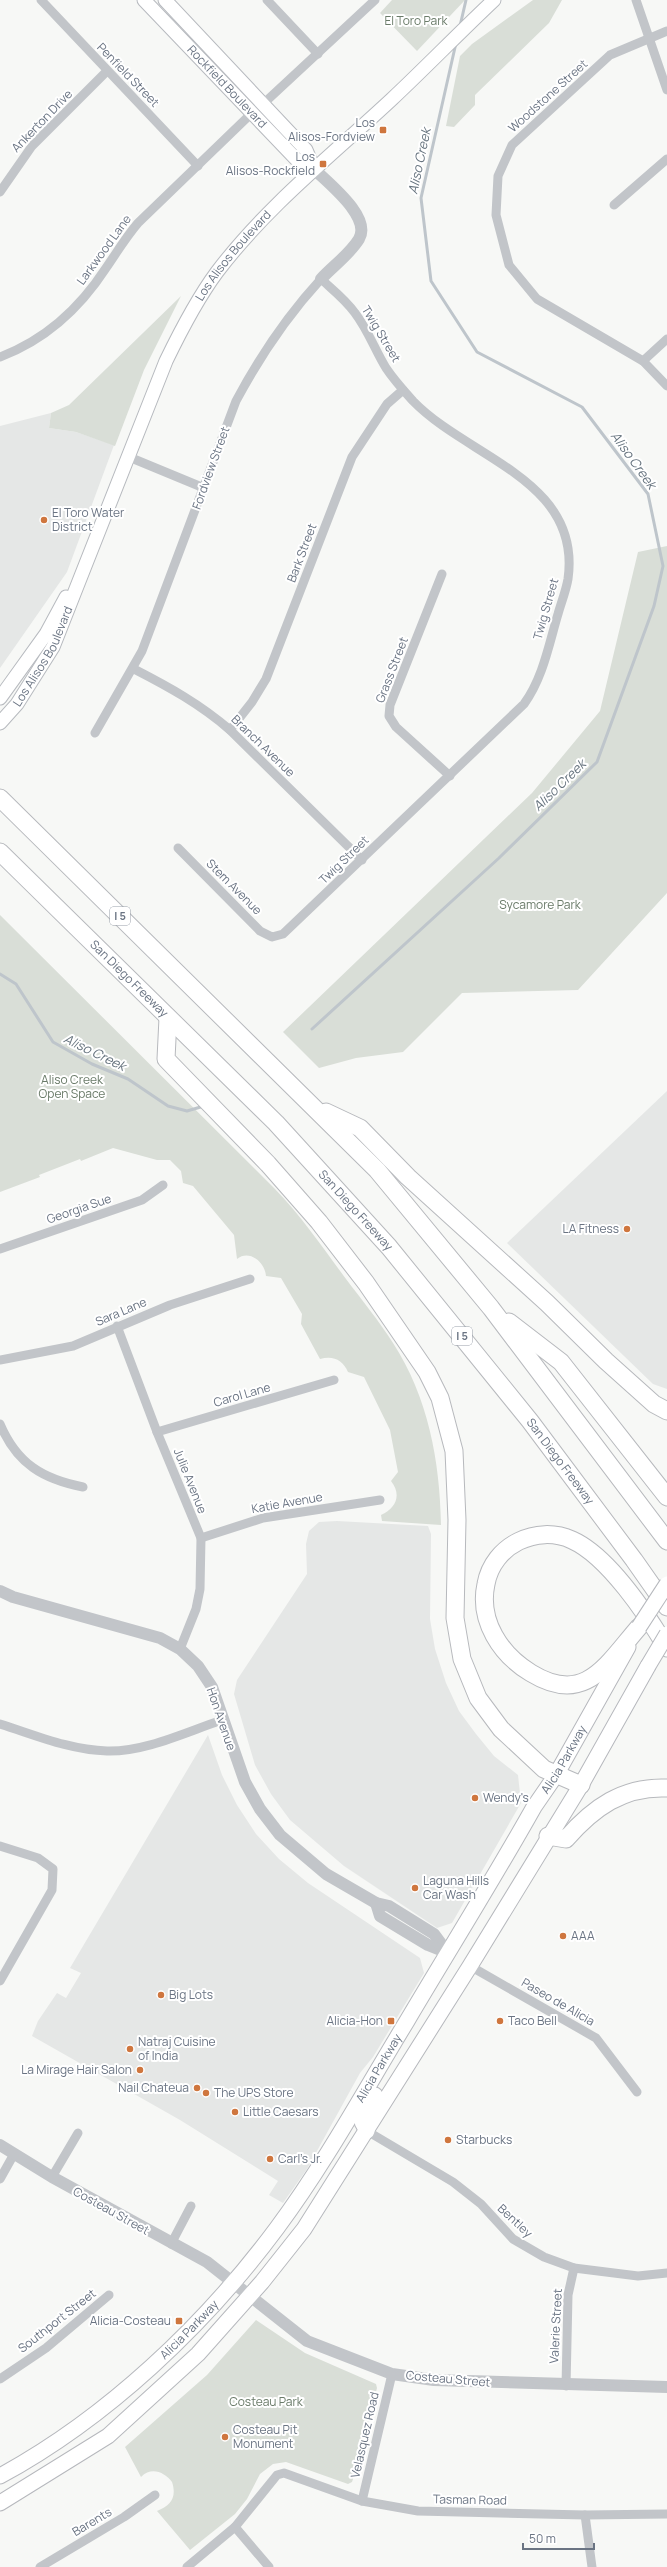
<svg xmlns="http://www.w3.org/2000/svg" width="667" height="2567" font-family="Manrope,sans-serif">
  <rect width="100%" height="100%" fill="#f7f8f6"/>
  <g fill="#e5e7e6">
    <path d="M51 413 49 428 76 432 114 445 67 572 0 668V426Z"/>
    <path d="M667 1091V1389L653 1384 507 1243Z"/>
    <path d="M337 1521 428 1526 431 1534 430 1619 435 1649 446 1683 459 1711 476 1734 494 1756 518 1775 521 1803 452 1923 437 1928 344 1866 290 1820 271 1794 255 1765 234 1694 237 1680 307 1574 306 1544 309 1531 319 1522Z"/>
    <path d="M208 1735 222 1775 237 1805 256 1834 279 1859 308 1883 420 1958 424 1973 373 2057 360 2073 307 2169 283 2203 269 2195 278 2181 180 2120 32 2036 38 2021 57 1993 66 1998 81 1973 70 1968Z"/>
  </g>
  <g fill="#d9ded7">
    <path d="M392 0H465L417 51 380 13Z"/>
    <path d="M533 0H562L549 23 475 95V105L454 127 446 126 460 56 472 44Z"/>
    <path d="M181 296 144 370 115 446 76 432 49 428 51 413 69 405Z"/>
    <path d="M667 546V893L578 990 462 993 403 1052 356 1058 319 1068 283 1032 532 793 600 711 638 552Z"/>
    <path d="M0 915 275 1189C302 1217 323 1248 346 1279 362 1300 379 1321 393 1343 428 1397 440 1461 441 1525L382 1521 381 1515C396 1508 402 1495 391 1481L398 1472 390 1430 364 1377 348 1372C343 1360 333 1355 320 1359L301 1324 302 1314 281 1278 266 1276C265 1262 249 1249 237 1259L234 1235 193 1186 183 1183 181 1171 170 1160H157L113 1148 81 1161 80 1159 39 1175 40 1177 0 1192Z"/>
    <path d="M256 2320 305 2353 376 2384 377 2388 354 2476 352 2482 348 2484 286 2462 273 2464 260 2474 247 2499 235 2514 190 2550 157 2511C171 2506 177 2497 172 2482 165 2473 152 2466 141 2477L125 2447 207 2375Z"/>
  </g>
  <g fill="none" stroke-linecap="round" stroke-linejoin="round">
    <g stroke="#bec5cb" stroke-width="3">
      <path d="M460 26 466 0"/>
      <path d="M0 974 16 984 53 1042 92 1064 128 1079 168 1106 187 1111 204 1106"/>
      <path d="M312 1029 499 858 597 762 654 606 663 566 648 494 582 407 477 352 431 281 421 198 456 43"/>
    </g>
    <g stroke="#b7babf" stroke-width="15">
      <g id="secondary">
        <path id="s1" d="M144 0 296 159 314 169"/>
        <path d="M165 0 306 150 314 169"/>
        <path d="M0 698 46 634 66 597"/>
        <path id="s2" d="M0 723 17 704 53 647 166 361C181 330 197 299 217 272 267 206 332 155 392 99 426 67 459 33 494 0"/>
      </g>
    </g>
    <g stroke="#b6b8bd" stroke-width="17">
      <g id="primary">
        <path d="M367 2131 362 2122 375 2095"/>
        <path id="s3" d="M0 2476C107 2418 205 2325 277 2228 326 2162 365 2090 407 2021 449 1950 493 1880 534 1807L556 1775 628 1647"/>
        <path d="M0 2503 108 2436 198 2354 262 2282 304 2229 470 1966 581 1785 648 1666"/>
      </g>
    </g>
    <g stroke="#b7b9bd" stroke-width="19">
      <g id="motorway">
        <path d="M0 798 377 1170 491 1308 667 1541"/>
        <path id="s4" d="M0 852 276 1123 389 1247 530 1421 634 1560 667 1607"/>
        <path d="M168 1018 166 1059 268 1164 319 1222 366 1283 427 1372 440 1398 454 1451 457 1520 455 1618 462 1659 478 1698 501 1729 544 1769 581 1785"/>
        <path d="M326 1112 360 1128 408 1177 547 1303 606 1361 654 1404 667 1411"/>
        <path d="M509 1322 561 1362 667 1497"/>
        <path d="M639 1627C606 1665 585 1706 531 1673 501 1655 478 1621 486 1584 493 1545 537 1524 572 1540 608 1556 647 1615 667 1648"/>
        <path d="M548 1836 566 1839C593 1808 623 1786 667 1788"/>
      </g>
    </g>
    <g stroke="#c2c5c9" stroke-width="9">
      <path d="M41 0 198 166"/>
      <path d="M267 0 318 54"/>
      <path d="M636 0 667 90"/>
      <path d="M667 31 610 55 512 145 498 176 496 215 509 265 537 299 643 361 667 386"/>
      <path d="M263 104 375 0"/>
      <path d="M0 192 32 146 107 71"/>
      <path d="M614 205 667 159"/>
      <path d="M0 357C45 340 80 308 106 268 117 252 126 237 138 223L253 112"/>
      <path d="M643 361 667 339"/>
      <path d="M129 457 204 488"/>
      <path d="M442 574 390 705 389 716 396 727 450 776"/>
      <path d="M134 669C169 687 200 704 230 730L362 860"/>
      <path d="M230 730 252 702 266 679 352 457 387 404 403 390"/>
      <path d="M95 733 142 651 236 401C260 356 287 316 321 279 333 290 346 300 355 313 368 330 375 350 386 368 394 380 404 391 413 401 468 458 582 480 568 579 566 591 561 603 558 614 549 644 543 678 524 704L283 934 272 937 260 931 178 848"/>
      <path d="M0 1249 142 1200 163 1185"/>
      <path d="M117 1326 157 1432 201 1538 200 1589 196 1609 180 1649"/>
      <path d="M0 1360 73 1346 170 1305 250 1279"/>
      <path d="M0 1424C17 1464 43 1479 83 1487"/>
      <path d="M157 1432 334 1380"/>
      <path d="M201 1538 263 1518 380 1500"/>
      <path d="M0 1724C35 1735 70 1750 107 1751 145 1752 186 1732 222 1720"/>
      <path d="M0 1846 38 1858 53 1869 52 1890 0 1981"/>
      <path d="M470 1966 596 2038 637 2092"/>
      <path d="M367 2131 453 2182 481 2204 513 2239 544 2257 574 2268 638 2276 667 2273"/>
      <path d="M52 2177 78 2133"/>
      <path d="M0 2179 14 2154"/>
      <path d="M171 2244 191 2206"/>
      <path d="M0 2379 46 2348 109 2295"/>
      <path d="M566 2386 568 2295 574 2268"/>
      <path d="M362 2501 392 2374"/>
      <path d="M585 2515 592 2567"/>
      <path d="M235 2527 269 2567"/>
      <path d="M40 2567 124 2517 155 2495"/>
      <path d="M187 2567 235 2527 277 2475 284 2473 362 2501 418 2511 585 2515 667 2514"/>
    </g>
    <g stroke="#c2c5c9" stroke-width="12">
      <path d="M314 169C328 183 372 217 359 239 350 254 333 266 321 279"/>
      <path d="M0 1591 13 1597 160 1638 180 1649 198 1666 212 1687 245 1782 260 1809 280 1835 326 1874 376 1903 389 1906 434 1934 448 1953"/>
      <path d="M376 1903 380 1916 428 1945 448 1953"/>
      <path d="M0 2145 52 2177 207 2262 307 2341 392 2374 434 2380 667 2387"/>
    </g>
    <use href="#secondary" stroke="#fff" stroke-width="13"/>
    <use href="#primary" stroke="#fff" stroke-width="15"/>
    <use href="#motorway" stroke="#fff" stroke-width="17"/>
    <g stroke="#b6b8bd" stroke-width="17" stroke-linecap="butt">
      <g id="primary-bridge">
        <path d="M639 1627 667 1584"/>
        <path d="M648 1666 667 1634"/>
      </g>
    </g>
    <use href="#primary-bridge" stroke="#fff" stroke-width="15"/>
  </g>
  <g fill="#cf763e" stroke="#fff" stroke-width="1.5">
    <rect x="379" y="126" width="8" height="8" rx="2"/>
    <rect x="319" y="160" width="8" height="8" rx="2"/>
    <circle cx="44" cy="520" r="4"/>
    <circle cx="627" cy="1229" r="4"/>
    <circle cx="475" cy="1798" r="4"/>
    <circle cx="415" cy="1888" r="4"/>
    <circle cx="563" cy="1936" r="4"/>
    <circle cx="161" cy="1995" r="4"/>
    <rect x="387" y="2017" width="8" height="8" rx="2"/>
    <circle cx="500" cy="2021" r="4"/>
    <circle cx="130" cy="2049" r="4"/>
    <circle cx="140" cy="2070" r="4"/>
    <circle cx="197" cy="2088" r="4"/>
    <circle cx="206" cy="2093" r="4"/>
    <circle cx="235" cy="2112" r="4"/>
    <circle cx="448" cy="2140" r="4"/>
    <circle cx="270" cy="2159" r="4"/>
    <rect x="175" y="2317" width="8" height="8" rx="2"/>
    <circle cx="225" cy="2437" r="4"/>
  </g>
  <g text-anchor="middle" stroke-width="4" stroke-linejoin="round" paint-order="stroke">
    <g fill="#fff" stroke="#979ea8" stroke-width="1">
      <rect x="110" y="907" width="20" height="18" rx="3"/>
      <rect x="452" y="1327" width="20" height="18" rx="3"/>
    </g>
    <g font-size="11" font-weight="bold" fill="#6a7483">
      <text x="120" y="920">I 5</text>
      <text x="462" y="1340">I 5</text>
    </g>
    <g font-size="12" fill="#6a7b69" stroke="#fff">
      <text x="416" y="25">El Toro Park</text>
      <text x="540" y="909">Sycamore Park</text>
      <text x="72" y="1084">Aliso Creek<tspan x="72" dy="14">Open Space</tspan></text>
      <text x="266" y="2406">Costeau Park</text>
    </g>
    <g font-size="12" fill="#6a7483" stroke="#fff">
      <text transform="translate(128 75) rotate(46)" y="4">Penfield Street</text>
      <text dy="4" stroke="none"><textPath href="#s1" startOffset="120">Rockfield Boulevard</textPath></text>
      <text transform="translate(548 96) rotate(-42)" y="4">Woodstone Street</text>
      <text transform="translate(42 121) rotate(-46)" y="4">Ankerton Drive</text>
      <text transform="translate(104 250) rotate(-54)" y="4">Larkwood Lane</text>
      <text dy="4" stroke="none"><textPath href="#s2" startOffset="526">Los Alisos Boulevard</textPath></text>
      <text transform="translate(381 334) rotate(59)" y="4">Twig Street</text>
      <text transform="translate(211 468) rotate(-70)" y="4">Fordview Street</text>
      <text transform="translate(302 553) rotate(-69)" y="4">Bark Street</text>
      <text transform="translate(546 609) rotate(-74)" y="4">Twig Street</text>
      <text dy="4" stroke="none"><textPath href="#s2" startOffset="80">Los Alisos Boulevard</textPath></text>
      <text transform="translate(392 670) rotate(-69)" y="4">Grass Street</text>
      <text transform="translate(263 746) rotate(44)" y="4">Branch Avenue</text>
      <text transform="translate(344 860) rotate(-44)" y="4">Twig Street</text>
      <text transform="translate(234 887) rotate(45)" y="4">Stem Avenue</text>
      <text dy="4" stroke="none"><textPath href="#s4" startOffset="181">San Diego Freeway</textPath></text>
      <text transform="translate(79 1209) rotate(-19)" y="4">Georgia Sue</text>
      <text dy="4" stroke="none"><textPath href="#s4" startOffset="505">San Diego Freeway</textPath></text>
      <text transform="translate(121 1312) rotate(-23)" y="4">Sara Lane</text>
      <text transform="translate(242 1395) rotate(-16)" y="4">Carol Lane</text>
      <text dy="4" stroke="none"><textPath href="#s4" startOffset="829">San Diego Freeway</textPath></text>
      <text transform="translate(190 1481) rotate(68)" y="4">Julie Avenue</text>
      <text transform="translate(287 1503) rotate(-10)" y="4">Katie Avenue</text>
      <text transform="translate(221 1719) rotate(71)" y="4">Hon Avenue</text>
      <text dy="4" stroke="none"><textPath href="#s3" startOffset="924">Alicia Parkway</textPath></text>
      <text transform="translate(558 2002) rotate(30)" y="4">Paseo de Alicia</text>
      <text dy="4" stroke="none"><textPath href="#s3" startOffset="564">Alicia Parkway</textPath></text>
      <text transform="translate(111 2211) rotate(29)" y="4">Costeau Street</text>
      <text transform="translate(515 2221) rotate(43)" y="4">Bentley</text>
      <text transform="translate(57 2321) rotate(-38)" y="4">Southport Street</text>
      <text transform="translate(556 2326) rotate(-87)" y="4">Valerie Street</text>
      <text dy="4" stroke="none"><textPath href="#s3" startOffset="240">Alicia Parkway</textPath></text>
      <text transform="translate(448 2379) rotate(5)" y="4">Costeau Street</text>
      <text transform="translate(365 2435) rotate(-77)" y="4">Velasquez Road</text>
      <text transform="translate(470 2500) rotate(1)" y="4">Tasman Road</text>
      <text transform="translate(92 2522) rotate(-31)" y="4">Barents</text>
    </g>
    <g font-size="12" fill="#6a7483" stroke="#fff" text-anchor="start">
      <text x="375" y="127" text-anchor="end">Los<tspan x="375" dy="14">Alisos-Fordview</tspan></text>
      <text x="315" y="161" text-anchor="end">Los<tspan x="315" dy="14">Alisos-Rockfield</tspan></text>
      <text x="52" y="517">El Toro Water<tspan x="52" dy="14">District</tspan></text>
      <text x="619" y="1233" text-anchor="end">LA Fitness</text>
      <text x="483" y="1802">Wendy's</text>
      <text x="423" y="1885">Laguna Hills<tspan x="423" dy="14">Car Wash</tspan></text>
      <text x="571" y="1940">AAA</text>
      <text x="169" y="1999">Big Lots</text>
      <text x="383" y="2025" text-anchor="end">Alicia-Hon</text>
      <text x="508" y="2025">Taco Bell</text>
      <text x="138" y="2046">Natraj Cuisine<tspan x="138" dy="14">of India</tspan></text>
      <text x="132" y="2074" text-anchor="end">La Mirage Hair Salon</text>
      <text x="189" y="2092" text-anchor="end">Nail Chateua</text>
      <text x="214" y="2097">The UPS Store</text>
      <text x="243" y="2116">Little Caesars</text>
      <text x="456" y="2144">Starbucks</text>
      <text x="278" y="2163">Carl's Jr.</text>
      <text x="171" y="2325" text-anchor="end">Alicia-Costeau</text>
      <text x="233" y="2434">Costeau Pit<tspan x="233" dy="14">Monument</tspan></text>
    </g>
    <g font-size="13" font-style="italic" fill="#67747f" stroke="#fff">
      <text transform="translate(419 161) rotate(-78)" y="5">Aliso Creek</text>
      <text transform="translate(634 460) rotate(54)" y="5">Aliso Creek</text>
      <text transform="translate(559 785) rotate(-44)" y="5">Aliso Creek</text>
      <text transform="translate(95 1052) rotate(26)" y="5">Aliso Creek</text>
    </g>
  </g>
  <path d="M523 2543v6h71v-6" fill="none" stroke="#6a7483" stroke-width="2"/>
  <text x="529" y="2543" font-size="12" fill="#6a7483" stroke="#ffffff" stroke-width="3" paint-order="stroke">50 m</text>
</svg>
